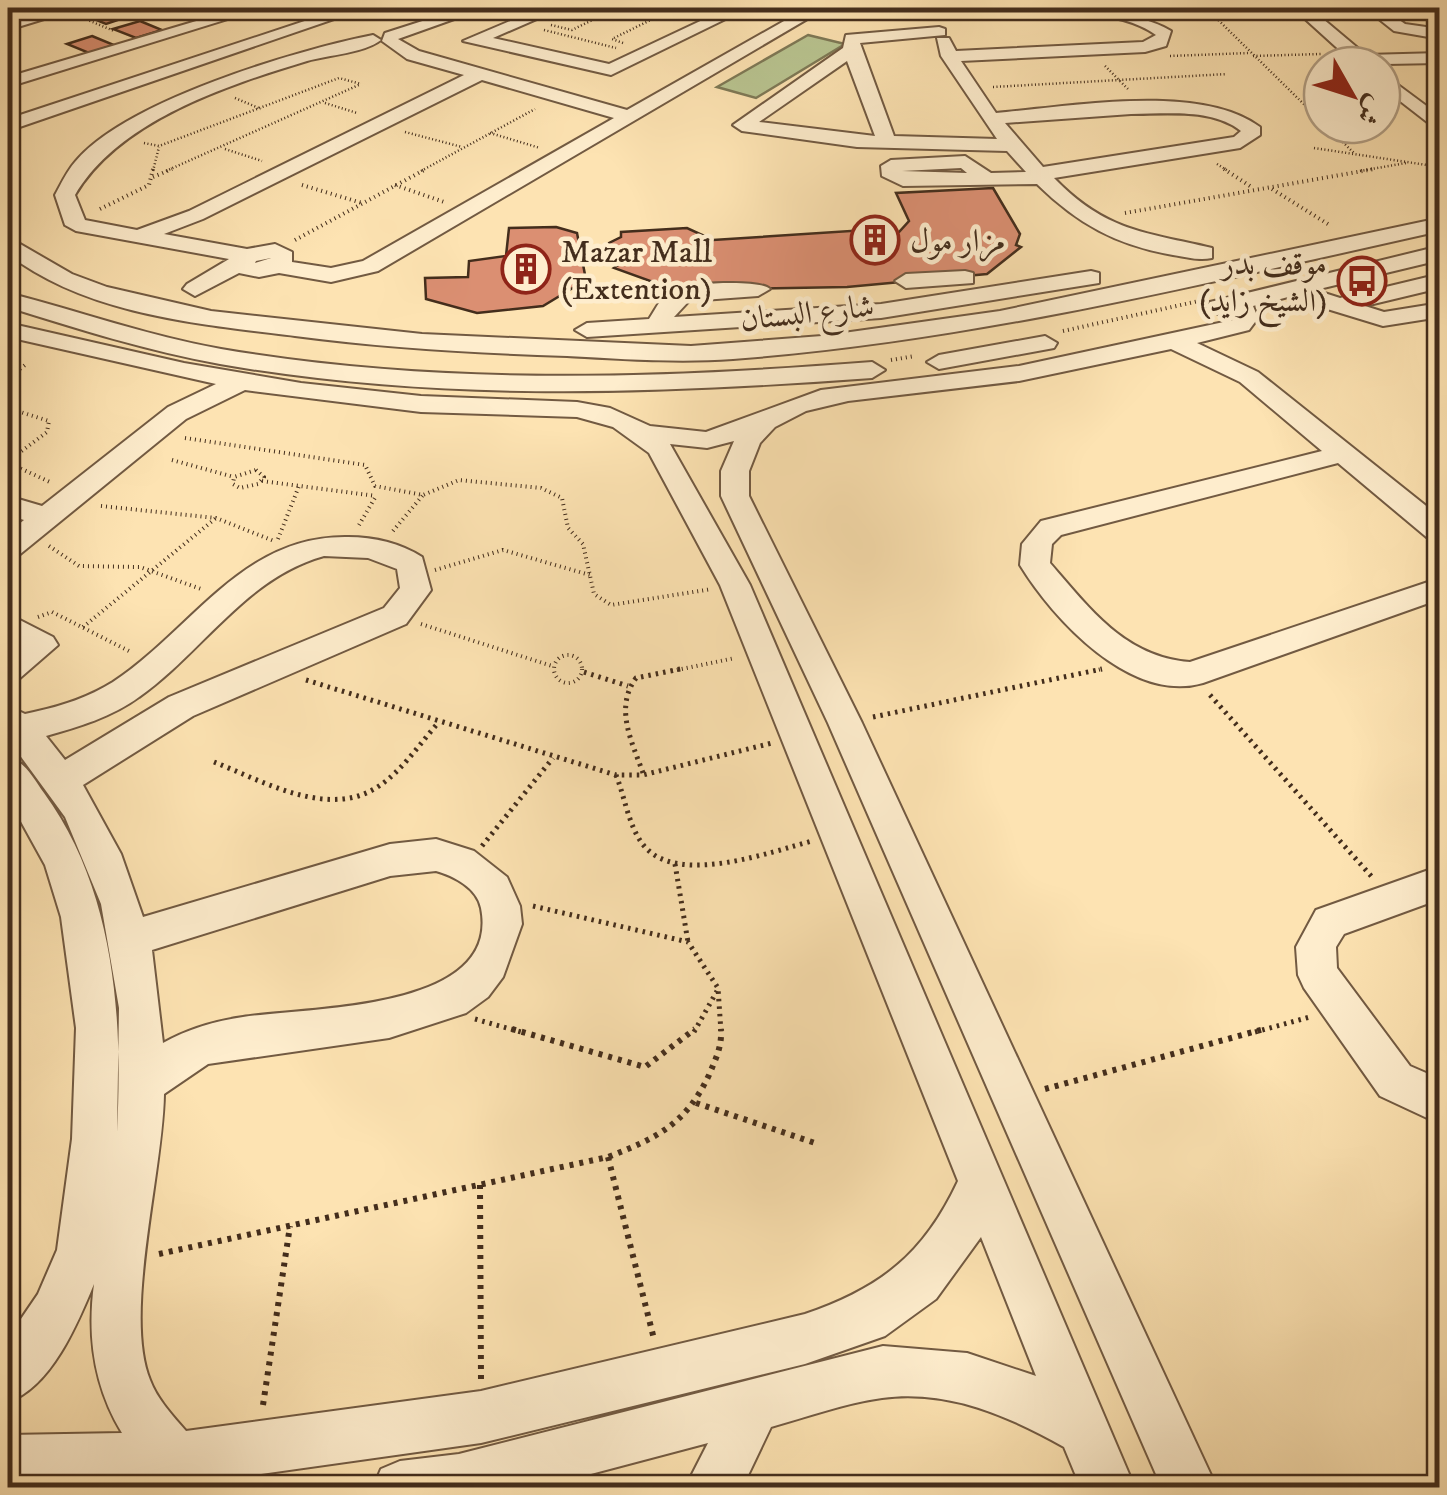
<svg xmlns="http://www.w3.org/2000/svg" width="1447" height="1495" font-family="'IM FELL DW Pica',Amiri,serif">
  <rect width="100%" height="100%" fill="#fde3b2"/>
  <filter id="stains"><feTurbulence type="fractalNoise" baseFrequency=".002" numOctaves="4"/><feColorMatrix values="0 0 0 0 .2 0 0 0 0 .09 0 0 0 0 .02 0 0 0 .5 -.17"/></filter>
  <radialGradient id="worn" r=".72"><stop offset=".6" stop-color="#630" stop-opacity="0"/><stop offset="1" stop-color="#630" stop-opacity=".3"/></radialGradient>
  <path fill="#b9c591" stroke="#7e7956" stroke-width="2.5" d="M808 35 845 44 756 98 717 87Z"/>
  <g fill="#db8f72" stroke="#432d1c" stroke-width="2.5">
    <path d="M108 8 130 16 106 24 84 15Z"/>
    <path d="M140 21 162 30 136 38 113 29Z"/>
    <path d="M92 36 114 45 89 53 67 44Z"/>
    <path d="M993 188 1020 234 1016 245 1021 247 987 274 847 287 675 290 614 268 621 263 609 253V243L621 237V232L687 228 713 240 881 229 882 233 899 232 909 221 896 193Z"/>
    <path d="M556 227 577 233 586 280 543 306 477 313 426 299 425 278 468 277 469 261 506 256 509 228Z"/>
  </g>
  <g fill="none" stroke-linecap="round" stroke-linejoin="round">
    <g stroke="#725a42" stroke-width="4">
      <g id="minor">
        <path d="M56 8H80L8 30V20Z"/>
        <path d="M240 8H263L8 87V77Z"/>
        <path d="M344 8H366L8 131V119Z"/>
        <path d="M463 8H485L398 39 419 51 627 110 807 8H826L378 271 331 282 279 273 259 277 239 273 195 296 183 289 187 284 229 259 76 231 65 225 55 195C61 184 67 171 75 162 125 101 297 50 373 35L381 40C364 53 329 55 307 61 228 85 119 120 75 195L85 220 137 230 189 211 464 75 407 59 382 41 385 33ZM482 80 614 118 363 261 331 268 292 262V252L275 244 247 249 164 234 203 219ZM271 258 255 263 256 261Z"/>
        <path d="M541 8H562L493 38 609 64 728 8H748L611 75 463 41Z"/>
        <path d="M926 8C990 8 1121 0 1171 31L1166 46 1145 52 961 61 996 113C1068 107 1200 82 1260 127V135L1240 148 1054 178C1105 231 1144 232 1212 248V258C1199 261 1186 257 1173 255 1116 245 1078 224 1037 184L903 186 882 176 881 166 891 160 965 156 991 173 1026 172 1007 151 857 147 742 131 733 125 843 48 846 35 939 27 945 29V35L860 43 894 136 997 139 941 56 937 38H949L956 51 1143 42 1156 35C1109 0 991 13 933 14ZM847 61 875 136 759 122ZM1131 114C1166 114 1212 108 1241 131L1234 137 1043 167 1005 123ZM961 168 967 173 902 171Z"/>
        <path d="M1293 8H1310L1366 55 1440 53V63L1332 65V57L1346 56Z"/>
        <path d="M1365 8H1382L1405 24 1440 29V39L1394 31Z"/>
        <path d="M1382 73 1440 116V132L1382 87Z"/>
        <path d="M1440 218V231C1206 283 972 341 733 359 678 363 622 359 567 356 476 353 385 348 295 336 199 324 87 315 8 254V237L72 274 107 287 211 311 422 334 691 346 822 336 1000 311Z"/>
        <path d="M1440 246V260L1315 290 1340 298 1440 274V288L1365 306 1384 312 1440 303V317L1383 326 1288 297 1253 306 1258 318 1249 330 1197 343 1258 372 1440 517V542L1430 540 1338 463 1061 535 1052 544 1050 563C1090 609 1125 657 1190 662L1440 578V599L1203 683C1131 704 1053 619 1020 565L1022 544 1041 521 1322 451 1240 382 1171 349 1019 381 848 401 806 411 775 427 760 443 749 471V496L862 723 1217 1488H1162L828 723 721 496V471L734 441 707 448 670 444 750 585 1135 1488H1081L1064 1447C1009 1416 948 1389 882 1398 845 1403 807 1417 771 1427L742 1488H685L708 1443 538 1488H373L381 1469 400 1461 459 1454 883 1346 967 1353 1036 1376 981 1237 936 1299 885 1336 805 1364 481 1443 175 1486 8 1488V1435L122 1433C94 1387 87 1337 94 1284 77 1325 51 1387 8 1402V1338L38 1294 57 1250 72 1139 76 1028 61 917 45 865 8 798V757C26 762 33 778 44 793 115 890 123 1018 117 1132L119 1008 101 904 65 817 8 739V706L25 714 34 712C62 706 89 697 113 682 193 629 242 535 348 537 374 537 400 543 422 557L431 590 406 624 193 716 83 785 121 854 143 917 390 844 436 839 474 851 507 877 520 906 522 924 503 977 488 997 466 1013 389 1038 208 1064 164 1094C163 1172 123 1314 150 1380 157 1399 173 1416 186 1431L481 1391 805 1314C881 1288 924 1254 958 1181L720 585 649 453 613 427 577 417 421 412 245 390 186 419 19 555 8 558V533L24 520 8 515V496L42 506 168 407 216 384 8 337V323L184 363 301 383 421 396 577 402 610 408 650 426 706 432 821 390 1019 366 1233 320 1231 311 1218 314 1206 307 1210 302ZM324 556 368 558 397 569 400 588 384 608 169 697 65 760 46 736C78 727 112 717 139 697 203 652 245 578 324 556ZM436 871C454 876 477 888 481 908 502 1012 306 1007 243 1017 215 1021 188 1029 163 1043L152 950 390 876Z"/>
        <path d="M965 271 973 273V283L906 288 895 281 906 274Z"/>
        <path d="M1091 271 1099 273V283L881 318 587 337 575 330 587 323 649 319C657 307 662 294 675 289 691 283 759 279 770 289L758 296 689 301 674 317 881 304Z"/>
        <path d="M8 293C79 311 148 336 221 349 437 386 654 379 872 362L885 370 872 378C654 394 436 402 220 364 148 351 78 329 8 307Z"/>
        <path d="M1045 336 1057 343 1054 348 939 369 927 362 939 355Z"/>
        <path d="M8 614 53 637 58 645 20 678 8 681V653L18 646 8 639Z"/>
        <path d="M1440 866V899L1344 934 1336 947 1337 968 1410 1066 1440 1079V1124L1380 1096 1304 988 1298 975 1296 947 1316 910Z"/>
      </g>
    </g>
    <g stroke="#432d1c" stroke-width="2.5" stroke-dasharray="1 2.5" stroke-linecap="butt">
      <path d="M620 8 655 15"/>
      <path d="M1206 8 1322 122"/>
      <path d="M1211 12 1283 11"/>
      <path d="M83 18 114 31"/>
      <path d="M551 25 572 30 617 8"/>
      <path d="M544 30 616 48"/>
      <path d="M623 43 612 39 675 8"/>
      <path d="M1170 56 1249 53"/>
      <path d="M1253 56 1321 54"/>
      <path d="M1105 66 1129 90"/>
      <path d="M993 87 1227 74"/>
      <path d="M235 98 261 109"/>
      <path d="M325 103 357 113"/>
      <path d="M1306 105 1322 104"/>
      <path d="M1325 125 1355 154"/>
      <path d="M405 132 462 147"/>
      <path d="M490 133 540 148"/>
      <path d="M144 143 159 146 339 78 361 84"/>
      <path d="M1314 148 1440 167"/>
      <path d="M225 149 262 161"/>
      <path d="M1217 164 1228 171"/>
      <path d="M153 171 159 147"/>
      <path d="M166 171 361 84"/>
      <path d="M421 171 535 109"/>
      <path d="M1360 171 1406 163"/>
    </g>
    <g stroke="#432d1c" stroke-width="4" stroke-dasharray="1 4" stroke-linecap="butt">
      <path d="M1224 169 1253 188"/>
      <path d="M153 177 172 169"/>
      <path d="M302 185 362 203"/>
      <path d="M395 185 444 202"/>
      <path d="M1272 189 1331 226"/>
      <path d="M100 209 149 185 153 169"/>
      <path d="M1125 213 1374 169"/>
      <path d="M295 240 426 169"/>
      <path d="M1063 331 1199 301"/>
      <path d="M891 360 915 356"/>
      <path d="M8 378 25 365"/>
      <path d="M8 408 49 421 47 432 11 459V464L52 483"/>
      <path d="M185 438 365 465 375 486 423 495 459 480 541 488 562 498 568 528 583 544 594 594 611 605 712 589"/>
      <path d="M172 460 234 477"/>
      <path d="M256 470 264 477 258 484 240 488 233 484 234 477Z"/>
      <path d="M262 481 376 496"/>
      <path d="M101 506 216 518 274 541"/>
      <path d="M359 525 376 496"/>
      <path d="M393 531 423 495"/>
      <path d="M278 539 299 486"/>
      <path d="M49 546 79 566 140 567 201 589"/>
      <path d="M435 570 503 550 590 575"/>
      <path d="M38 617 52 612 131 652"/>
      <path d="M421 624 552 666"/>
      <path d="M83 627 216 518"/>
      <circle cx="568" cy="669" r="14"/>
      <path d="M672 671 735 658"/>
      <path d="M1094 671 1102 669"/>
    </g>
    <g stroke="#432d1c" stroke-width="5" stroke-dasharray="2.5 5" stroke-linecap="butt">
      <path d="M584 672 628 686"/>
      <path d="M306 680 616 775H643L772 743"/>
      <path d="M1210 695 1372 877"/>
      <path d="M873 717 1102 669"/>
      <path d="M214 762C263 781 329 820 379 786 403 770 420 743 439 722"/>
      <path d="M643 773C632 742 614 708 636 678L685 668"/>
      <path d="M616 775C625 797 629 830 646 848 681 885 770 852 812 841"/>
      <path d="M482 846 553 758"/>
      <path d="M675 864 688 942"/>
      <path d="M533 906 688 942 718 988 721 1032"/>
      <path d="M475 1019 521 1032"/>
      <path d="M694 1032 717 991"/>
      <path d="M1255 1032 1310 1017"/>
    </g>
    <g stroke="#432d1c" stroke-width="6" stroke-dasharray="4 6" stroke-linecap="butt">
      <path d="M512 1029 645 1067 695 1029"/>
      <path d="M1045 1089 1264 1029"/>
      <path d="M696 1103 815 1143"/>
      <path d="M608 1157 654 1339"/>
      <path d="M480 1185 481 1382"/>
      <path d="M159 1254 608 1157C657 1138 686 1124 709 1075 716 1058 722 1047 721 1029"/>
      <path d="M263 1405 290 1226"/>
    </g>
    <use href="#minor" fill="#feedcd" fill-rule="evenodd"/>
  </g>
  <defs>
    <g id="building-ring" transform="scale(2.5)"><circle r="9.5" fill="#feedcd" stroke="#8f2418" stroke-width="1.5"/><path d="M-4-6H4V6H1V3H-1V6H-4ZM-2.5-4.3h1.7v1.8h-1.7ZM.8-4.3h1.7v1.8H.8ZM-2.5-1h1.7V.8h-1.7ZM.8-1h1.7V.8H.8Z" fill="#8f2418"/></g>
    <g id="bus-ring" transform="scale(2.5)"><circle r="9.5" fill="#feedcd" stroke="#8f2418" stroke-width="1.5"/><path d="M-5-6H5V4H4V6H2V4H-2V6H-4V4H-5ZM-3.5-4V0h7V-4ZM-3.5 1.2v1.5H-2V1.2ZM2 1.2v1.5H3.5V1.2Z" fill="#8f2418"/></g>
  </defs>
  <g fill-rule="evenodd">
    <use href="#building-ring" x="875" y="240"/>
    <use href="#building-ring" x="526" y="269"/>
    <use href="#bus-ring" x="1362" y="281"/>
  </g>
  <g text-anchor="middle" stroke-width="9" stroke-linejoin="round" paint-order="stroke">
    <g font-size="32" fill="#432d1c" stroke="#feedcd" text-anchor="start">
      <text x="910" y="251">مزار مول</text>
      <text x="561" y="262">Mazar Mall<tspan x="561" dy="37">(Extention)</tspan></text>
      <text x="1327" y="274" text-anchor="end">موقف بدر<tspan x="1327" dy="37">(الشيخ زايد)</tspan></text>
    </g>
    <g font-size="32" fill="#432d1c" stroke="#feedcd">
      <text transform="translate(807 312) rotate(-6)" y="11">شارع البستان</text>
    </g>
  </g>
  <rect width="1447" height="1495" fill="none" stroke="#fde3b2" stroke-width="40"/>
  <rect x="10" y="10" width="1427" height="1475" fill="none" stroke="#432d1c" stroke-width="5"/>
  <rect x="20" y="20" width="1407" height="1455" fill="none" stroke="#432d1c" stroke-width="2.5"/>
  <g transform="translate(1352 95) rotate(129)"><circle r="48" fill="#feedcd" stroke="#b3a086" stroke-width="2.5"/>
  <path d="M0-8L18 38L0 25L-18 38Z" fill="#8f2418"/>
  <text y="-15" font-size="28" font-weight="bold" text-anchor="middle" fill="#432d1c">ش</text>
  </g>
  <rect width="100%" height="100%" filter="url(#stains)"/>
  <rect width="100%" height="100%" fill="url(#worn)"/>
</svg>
